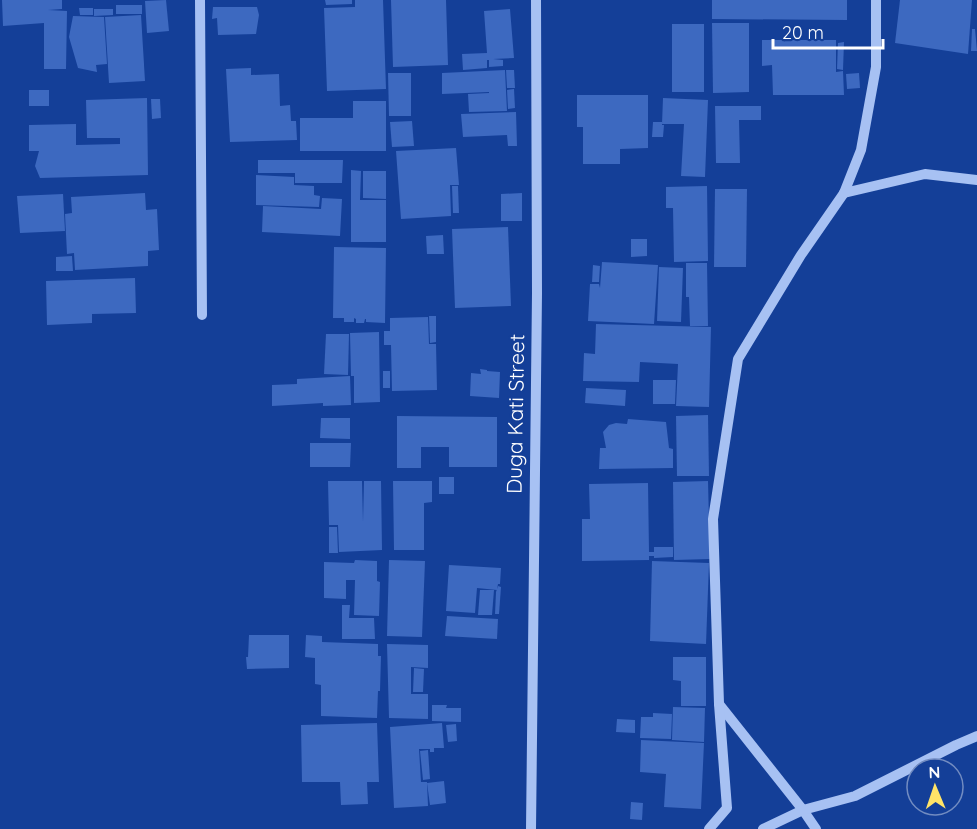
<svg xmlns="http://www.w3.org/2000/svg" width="977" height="829" font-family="Quicksand,sans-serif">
  <rect width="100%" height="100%" fill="#143f98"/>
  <g fill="#3d69c0">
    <path d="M2 0H62V9L48 10 67 11 66 69H44V23L3 26Z"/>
    <path d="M166 0 169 31 147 33 145 1Z"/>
    <path d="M325 0H352V4L326 5Z"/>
    <path d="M355 0H383L386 89 327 91 324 8 355 7Z"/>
    <path d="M391 0H446L448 65 393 67Z"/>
    <path d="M712 0H847V20L712 19Z"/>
    <path d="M900 0H972L968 54 895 43Z"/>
    <rect x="116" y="5" width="26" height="9"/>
    <path d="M213 7H257L259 15 256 34 218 35 217 18 212 19Z"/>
    <path d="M79 8H93V15H80Z"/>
    <path d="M94 9H113V15L94 16Z"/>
    <path d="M510 9 514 58 493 59 503 60V66L489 67V60H487V68L463 70 462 54 487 53 484 11Z"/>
    <path d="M141 15 145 81 109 83 105 17Z"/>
    <path d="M73 16 104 17 107 64 96 65 97 72 78 68 69 37Z"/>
    <path d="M712 23H749V92L713 93Z"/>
    <rect x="672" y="24" width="32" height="68"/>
    <path d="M972 29H975L977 51H971Z"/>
    <path d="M762 40H836V72L843 71 844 95H773L772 65 762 66Z"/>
    <path d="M844 42 843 70 837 69 838 43Z"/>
    <path d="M251 68V75L279 74 280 106 290 105 291 121H296L297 140 230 142 226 69Z"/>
    <path d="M505 70 507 111 469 112 468 94 489 93V92L442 94V73Z"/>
    <path d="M506 70H514L515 88H507Z"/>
    <path d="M388 73H411V116H389Z"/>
    <path d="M859 73 860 88 847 89 846 74Z"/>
    <path d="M514 89 515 108 508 109 507 90Z"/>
    <rect x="29" y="90" width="20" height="16"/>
    <path d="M577 95H648V148L620 149V164H583V127H577Z"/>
    <path d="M147 98 148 175 40 178 35 166 39 151H29V125L76 124V145L120 144V138H87L86 100Z"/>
    <path d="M663 98 708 100 705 177 681 176 684 124H662Z"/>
    <path d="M151 99H160L161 118 152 119Z"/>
    <path d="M353 101H386V151H300V118H353Z"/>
    <path d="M715 106H761V120H739L740 163H716Z"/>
    <path d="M516 112 517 146H508L507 135 463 137 461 114Z"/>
    <path d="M412 121 414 146 392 147 390 122Z"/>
    <path d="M653 122H662V125H664L663 137H652Z"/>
    <path d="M456 148 459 185H450L451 216 401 219 396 151Z"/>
    <path d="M258 160H343L342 183H295V173H258Z"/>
    <path d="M351 170 361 171 360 200H386V242H351Z"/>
    <path d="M363 171H386V199L363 198Z"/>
    <path d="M256 175 294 177V185L314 186V195L320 196 319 207 256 205Z"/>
    <path d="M452 186H458L459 213H453Z"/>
    <path d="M707 186 708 261 674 262 673 208H666V187Z"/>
    <path d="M715 189H747L746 267H714Z"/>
    <path d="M145 193 146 210 157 209 159 250 148 251V266L75 270 74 253 67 254 65 214 72 213 71 197Z"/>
    <path d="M522 193V221H501V194Z"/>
    <path d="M63 194 65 231 20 233 17 196Z"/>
    <path d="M322 198 342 199 340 236 262 232 263 206 321 209Z"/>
    <path d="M508 227 511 306 455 308 452 229Z"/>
    <path d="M443 235 444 254H427L426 236Z"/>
    <path d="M631 239H647V256L631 257Z"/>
    <path d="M334 247 386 248 385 323 366 322V319H365L364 323H356V319L354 318V322H344V318H333Z"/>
    <path d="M72 256 73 271H56V257Z"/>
    <path d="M602 262 658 265 654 324 588 321 590 284H599L600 288Z"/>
    <path d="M686 263H707L708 326H690L689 297H686Z"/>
    <path d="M593 265 600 266 599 282H592Z"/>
    <path d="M659 267 683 268 681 322 657 321Z"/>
    <path d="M135 278 136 313 92 314V323L47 325 46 281Z"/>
    <path d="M429 316H436V342L430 343Z"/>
    <path d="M428 317 429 344H436L437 390 392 391 391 345H384V331H390V318Z"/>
    <path d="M596 324 711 327 709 407 676 406 678 364 640 362 639 382 583 381 584 353 595 354Z"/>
    <path d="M379 332 380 402 354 403V376H351L350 333Z"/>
    <path d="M326 334H349L348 375 324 374Z"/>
    <path d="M480 369 487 370V371L500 372 499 398 470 396 471 373 481 374Z"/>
    <rect x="383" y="371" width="7" height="17"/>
    <path d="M350 376 351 405 323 406V403L272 406V385L297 384V379Z"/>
    <path d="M653 380H676L675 404H653Z"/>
    <path d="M586 388 626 390 625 406 585 403Z"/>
    <path d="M708 415 709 476H677L676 416Z"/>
    <path d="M397 416 497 417V467H449V447H421V468H397Z"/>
    <path d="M321 418H350V439L320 438Z"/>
    <path d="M628 419 666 422 669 448 673 449V468L599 469 600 448H606L603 432 609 425 616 423 627 424Z"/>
    <path d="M310 443H351L350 467H310Z"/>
    <rect x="439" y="477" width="15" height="17"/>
    <path d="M328 481H362L363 522 364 481H381L382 550 339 552 338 525H329Z"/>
    <path d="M393 481H432V502L424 503V550H394Z"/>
    <path d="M708 481 710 559 674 560 673 482Z"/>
    <path d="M648 483 649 552H654V547H673V557L654 558V556H649V560L582 561V519H590L589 484Z"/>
    <path d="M329 527H337L338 553H329Z"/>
    <path d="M355 560 377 561V581L380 582 379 616 354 615 355 580H346V599L324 598V562L354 563Z"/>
    <path d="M389 560 425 561 422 637 387 636Z"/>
    <path d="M652 561 709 563 706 644 650 641Z"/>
    <path d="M449 565 501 568 500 584H498L497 590 477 588 475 613 446 611Z"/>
    <path d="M498 586 501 587 499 614H495L496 592Z"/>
    <path d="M480 590H494L492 615H478Z"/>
    <path d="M342 605H350L349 618H374L375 639H342Z"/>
    <path d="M447 616 498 619 497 639 445 636Z"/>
    <path d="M249 635H289V668L247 669 246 657H248Z"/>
    <path d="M306 635 322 636V642L378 644V656H381L380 691H378L377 718 321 716V685L315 684V658L305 657Z"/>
    <path d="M387 644 428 645V668L411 667V694H428V719L389 718Z"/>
    <path d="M673 657H706V706H681V681L673 680Z"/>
    <path d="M414 668 424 669 423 692H413Z"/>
    <path d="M432 705H447L446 708H461V722L432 721Z"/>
    <path d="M673 707 705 708 704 742 672 740Z"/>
    <path d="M653 713 672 714 671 739 640 738 641 717H653Z"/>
    <path d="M617 719 635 720V733L616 732Z"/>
    <path d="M377 723 379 782H367L368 804 341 805 340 782H302L301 725Z"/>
    <path d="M442 723 444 748H434V752H430V749H419L421 782H427L428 806 394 808 390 727Z"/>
    <path d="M456 724 457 741 448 742 446 725Z"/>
    <path d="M641 740 704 743 701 809 664 807 666 774 640 772Z"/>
    <path d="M428 750 430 779 423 780 420 751Z"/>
    <path d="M444 781 446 803 430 805 427 783Z"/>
    <path d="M631 802 643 803 642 820 630 819Z"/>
  </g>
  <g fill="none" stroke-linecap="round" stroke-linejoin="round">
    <g stroke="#a7c1f3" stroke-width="10">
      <path d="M200 0 202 315"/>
      <path d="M844 193 925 174 977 180"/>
      <path d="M719 704 803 810 816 829"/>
      <path d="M531 829 537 293 536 0"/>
      <path d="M709 829 727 808 719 704 713 519 738 359 801 255 844 193 861 150 876 67V0"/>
      <path d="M763 829 803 810 855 796 956 745 977 736"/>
    </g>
  </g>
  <g text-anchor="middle" stroke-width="4.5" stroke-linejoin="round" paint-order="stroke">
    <g font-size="21" fill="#fff" stroke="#143f98">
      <text transform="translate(516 414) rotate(-89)" y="7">Duga Kati Street</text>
    </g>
  </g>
  <g transform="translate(935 787) rotate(358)"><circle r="28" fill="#143f98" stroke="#728cc1" stroke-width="1.5"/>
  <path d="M0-4.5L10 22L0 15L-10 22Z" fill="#ffe468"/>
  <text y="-9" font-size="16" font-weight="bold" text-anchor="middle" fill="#ffffff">N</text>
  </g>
  <path d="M773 39v9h110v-9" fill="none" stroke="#ffffff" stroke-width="3"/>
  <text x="782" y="39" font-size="18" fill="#ffffff" stroke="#143f98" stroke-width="4.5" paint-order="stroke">20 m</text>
</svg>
